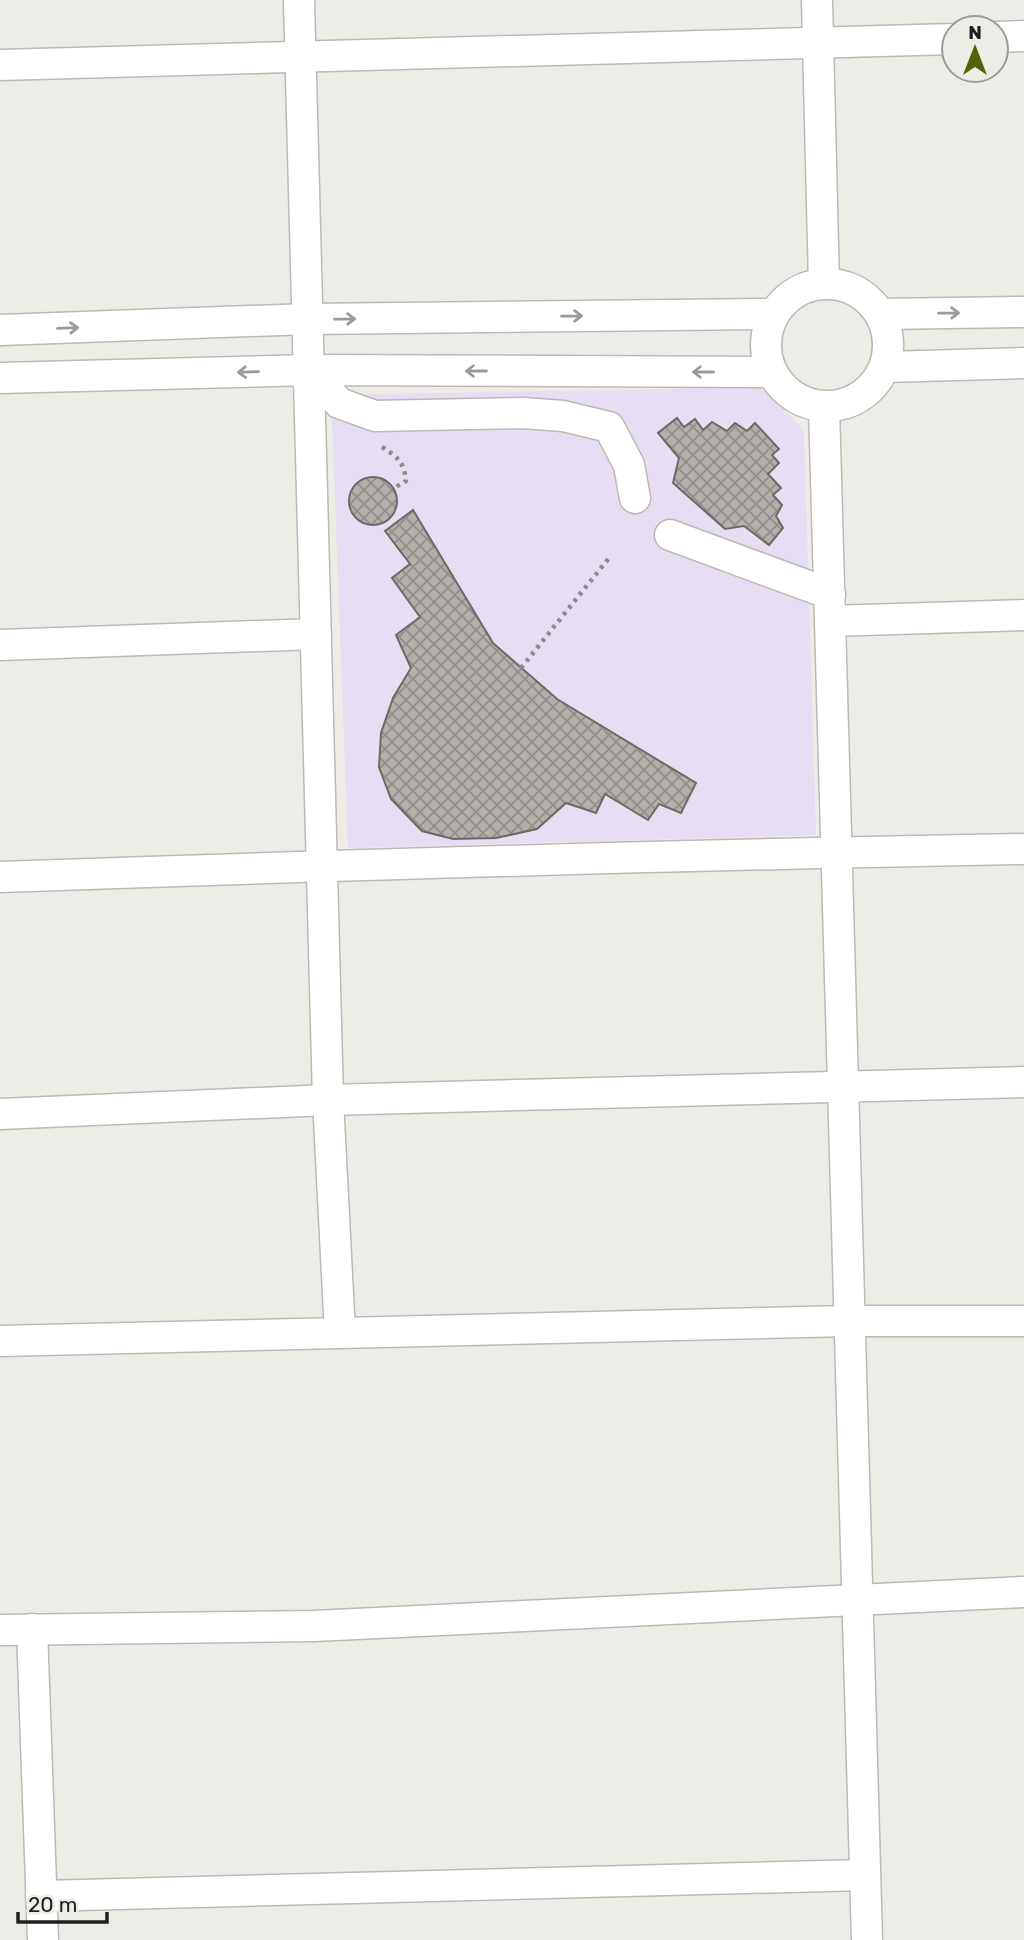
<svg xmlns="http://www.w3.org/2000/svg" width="1024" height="1940" font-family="Rubik,sans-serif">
  <defs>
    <pattern id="building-cross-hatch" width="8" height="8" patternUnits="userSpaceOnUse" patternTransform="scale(1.75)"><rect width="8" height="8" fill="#b3b0ab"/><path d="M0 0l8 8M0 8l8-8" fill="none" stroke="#918f8b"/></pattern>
  </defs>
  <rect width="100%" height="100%" fill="#eeece7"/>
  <path fill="#e7def3" d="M763 387 804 431 816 835 348 848 331 395Z"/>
  <g fill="url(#building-cross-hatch)" stroke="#6c6a66" stroke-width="2">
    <path d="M677 418 684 427 695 419 703 430 712 422 727 431 735 423 747 431 755 423 779 449 772 455 779 463 768 474 781 488 773 495 782 505 776 516 783 528 769 545 744 526 725 529 673 483 679 458 658 433Z"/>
    <circle cx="373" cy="501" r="24"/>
    <path d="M413 510 493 643 557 699 696 783 681 813 659 804 648 820 605 794 596 813 566 803 537 829 496 838 453 839 422 831 391 799 379 767 381 733 393 698 411 668 396 635 420 617 392 578 410 564 385 531Z"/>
  </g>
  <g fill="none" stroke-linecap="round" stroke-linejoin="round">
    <g stroke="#bcbab6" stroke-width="33">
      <g id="minor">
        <path d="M299 0 328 1100 340 1333"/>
        <path d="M817 0 824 284"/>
        <path d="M996 37 1024 36"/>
        <path d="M0 65 954 39"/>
        <circle cx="827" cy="345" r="61"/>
        <path d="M881 314 1024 312"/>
        <path d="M0 330 308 319 774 314"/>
        <path d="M885 367 1024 363"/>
        <path d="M310 370 339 403 375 416 523 413 563 416 609 427 629 465 635 498"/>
        <path d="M0 378 310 370 772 372"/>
        <path d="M824 407 867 1940"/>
        <path d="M670 535 830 594"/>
        <path d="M830 621 1024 615"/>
        <path d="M0 645 316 634"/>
        <path d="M0 877C341 865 683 855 1024 849"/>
        <path d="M0 1114 328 1100 1024 1082"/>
        <path d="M0 1341 850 1321H1024"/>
        <path d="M32 1629 43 1940"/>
        <path d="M0 1630 314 1626 1024 1592"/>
        <path d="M41 1896 865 1875"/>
      </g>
    </g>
    <g stroke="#8d8c88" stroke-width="4.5" stroke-dasharray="3.5 5" stroke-linecap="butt">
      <path d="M382 447C398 457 404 462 406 481L394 488"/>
      <path d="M521 668 609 558"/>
    </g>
    <use href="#minor" stroke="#fff" stroke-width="30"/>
  </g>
  <defs><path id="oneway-shaft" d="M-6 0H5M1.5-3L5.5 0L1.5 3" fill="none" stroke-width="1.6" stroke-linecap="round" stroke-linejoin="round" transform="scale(1.75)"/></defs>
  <g stroke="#9b9a99">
    <use href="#oneway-shaft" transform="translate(949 313) rotate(-1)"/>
    <use href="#oneway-shaft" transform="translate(572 316) rotate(-1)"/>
    <use href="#oneway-shaft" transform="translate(345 319) rotate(-1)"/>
    <use href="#oneway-shaft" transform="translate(68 328) rotate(-2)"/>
    <use href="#oneway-shaft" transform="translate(476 371) rotate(-180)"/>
    <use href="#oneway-shaft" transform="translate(248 372) rotate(178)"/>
    <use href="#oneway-shaft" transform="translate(703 372) rotate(-180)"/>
  </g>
  <g transform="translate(975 49)"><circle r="33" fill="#eeece7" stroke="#9c9a96" stroke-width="2"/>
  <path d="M0-5L12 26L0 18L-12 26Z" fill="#516105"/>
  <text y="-10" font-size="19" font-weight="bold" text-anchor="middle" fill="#201f1d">N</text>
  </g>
  <path d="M18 1912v10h89v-10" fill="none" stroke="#201f1d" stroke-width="3.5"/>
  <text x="28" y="1912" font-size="21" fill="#201f1d" stroke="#eeece7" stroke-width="5" paint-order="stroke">20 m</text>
</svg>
